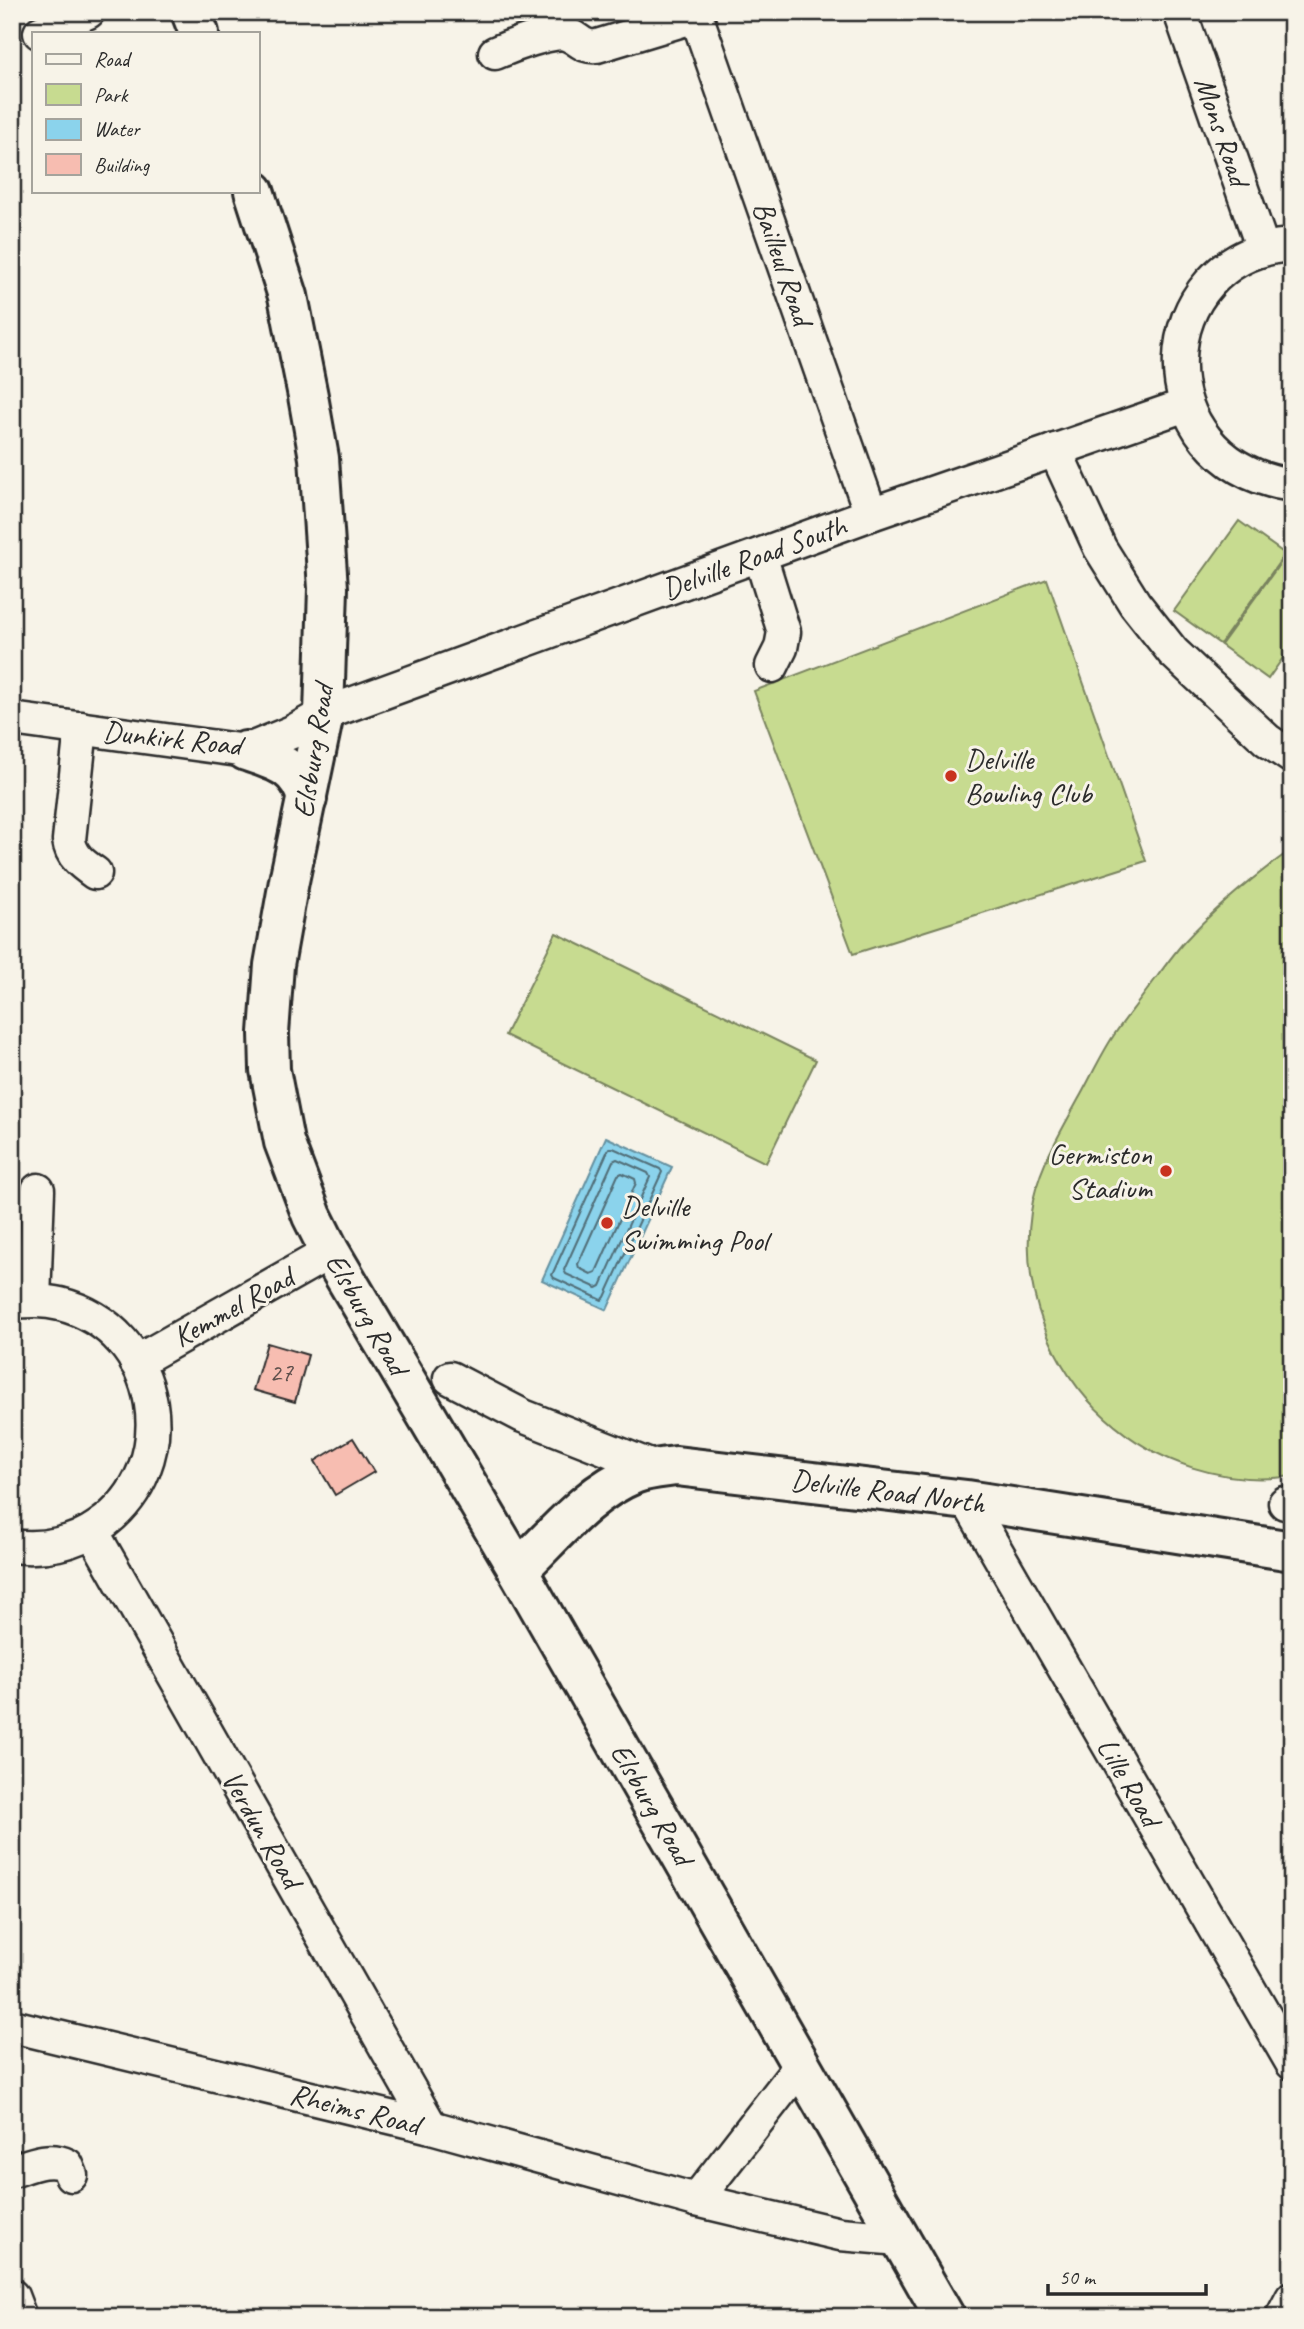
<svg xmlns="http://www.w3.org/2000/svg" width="1304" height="2329" font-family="Caveat,sans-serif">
  <rect width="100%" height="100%" fill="#f7f3e8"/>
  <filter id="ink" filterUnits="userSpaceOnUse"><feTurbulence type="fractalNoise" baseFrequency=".0143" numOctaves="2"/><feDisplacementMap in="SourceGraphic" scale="14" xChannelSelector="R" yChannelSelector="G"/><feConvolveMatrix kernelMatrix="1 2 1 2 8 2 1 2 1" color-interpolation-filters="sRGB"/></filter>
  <g filter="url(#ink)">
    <g fill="#c7db90" stroke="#79835e" stroke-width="2">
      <path d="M1239 521 1285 554 1220 644 1174 611Z"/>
      <path d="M1286 555 1292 559V645L1268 679 1221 645Z"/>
      <path d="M1047 579 1146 861 853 954 754 691Z"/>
      <path d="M1292 849V1476C1226 1486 1155 1463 1106 1418 1050 1368 1020 1287 1031 1212 1037 1170 1058 1137 1078 1100 1090 1079 1100 1056 1114 1035 1123 1021 1135 1007 1145 993 1158 976 1170 958 1184 942 1216 907 1253 877 1292 849Z"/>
      <path d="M556 933 816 1060 766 1163 505 1035Z"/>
    </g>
    <path fill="#8bd3ec" stroke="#65909f" stroke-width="2" d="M606 1137 672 1167 607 1310 542 1280Z"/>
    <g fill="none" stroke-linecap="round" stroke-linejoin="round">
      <g stroke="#516e78" stroke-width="2">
        <path d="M609 1148H613L660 1169 662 1172 605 1297 602 1300 554 1278 552 1275Z"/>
        <path d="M617 1159 648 1173 650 1177 601 1286 597 1288 566 1274 564 1270 613 1161Z"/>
        <path d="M622 1173 635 1179 636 1183 596 1272 591 1274 579 1268 578 1264 618 1175Z"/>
      </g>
    </g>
    <g fill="#f7bdb1" stroke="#2b2b2b" stroke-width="2">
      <path d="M267 1343 308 1355 295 1402 253 1390Z"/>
      <path d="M353 1438 374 1472 335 1495 315 1461Z"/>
    </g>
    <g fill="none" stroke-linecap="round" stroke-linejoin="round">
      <g stroke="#2b2b2b" stroke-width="37">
        <g id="minor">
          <path d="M695 12 871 514"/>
          <path d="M1180 12 1263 249"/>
          <path d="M40 33 88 12"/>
          <path d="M495 53C509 47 552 30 566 34 579 38 582 48 597 46L696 16"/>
          <path d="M1292 245C1148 254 1137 463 1292 485"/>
          <path d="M1055 450 1100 548 1135 604 1173 652 1267 740 1292 757"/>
          <path d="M760 555 784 632 781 648 772 666"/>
          <path d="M12 719 246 751 292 732 324 714 871 514 1186 405"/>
          <path d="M81 728 69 840C71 856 82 864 95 873"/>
          <path d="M34 1300 38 1190"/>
          <path d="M12 1302C28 1301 44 1300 60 1304 164 1330 185 1467 99 1526 74 1544 42 1550 12 1546"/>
          <path d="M136 1362 330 1252"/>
          <path d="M450 1378 523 1416 655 1468"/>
          <path d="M967 1500 1292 2063"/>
          <path d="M1285 1503 1292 1504"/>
          <path d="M92 1531 431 2127"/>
          <path d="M12 2026 431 2127 696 2200 840 2234 900 2239"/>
          <path d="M12 2171C30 2165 49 2156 67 2165L71 2175"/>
          <path d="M696 2200 801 2065"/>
          <path d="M12 2296 20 2317"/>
          <path d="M1282 2317 1292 2298"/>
        </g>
      </g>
      <g stroke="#2b2b2b" stroke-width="44">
        <g id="major">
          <path d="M191 12 199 33"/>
          <path d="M254 191 288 296 308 396 319 458 328 588 324 714 289 881 274 965 269 1033 270 1070 284 1142 312 1216 330 1252 518 1570 945 2317"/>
          <path d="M246 751C276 761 298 766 307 799"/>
          <path d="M518 1570C554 1536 587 1493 634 1474 647 1469 662 1468 676 1466L967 1500 1292 1551"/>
        </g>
      </g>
      <use href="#minor" stroke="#f7f3e8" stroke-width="32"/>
      <use href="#major" stroke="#f7f3e8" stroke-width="38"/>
    </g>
  </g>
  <g fill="#c8321e" stroke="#f7f3e8" stroke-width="2.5">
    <circle cx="951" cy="776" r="7"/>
    <circle cx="1166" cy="1171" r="7"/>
    <circle cx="607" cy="1223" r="7"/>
  </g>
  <g text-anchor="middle" stroke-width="6" stroke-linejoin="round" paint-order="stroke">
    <g font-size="26" fill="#5e504c">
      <text x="281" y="1381">27</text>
    </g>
    <g font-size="30" fill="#2b2b2b" stroke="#f7f3e8">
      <text transform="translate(1222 131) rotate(71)" y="10">Mons Road</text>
      <text transform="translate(783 263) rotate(71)" y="10">Bailleul Road</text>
      <text transform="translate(754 557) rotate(-20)" y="10">Delville Road South</text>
      <text transform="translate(172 738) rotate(6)" y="10">Dunkirk Road</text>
      <text transform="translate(313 751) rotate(-81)" y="10">Elsburg Road</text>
      <text transform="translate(233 1307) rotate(-29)" y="10">Kemmel Road</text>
      <text transform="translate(367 1314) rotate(60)" y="10">Elsburg Road</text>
      <text transform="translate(888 1491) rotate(7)" y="10">Delville Road North</text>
      <text transform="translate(1129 1782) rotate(60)" y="10">Lille Road</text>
      <text transform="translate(652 1804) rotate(60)" y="10">Elsburg Road</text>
      <text transform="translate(262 1829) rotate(60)" y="10">Verdun Road</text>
      <text transform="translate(355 2109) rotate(14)" y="10">Rheims Road</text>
    </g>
    <g font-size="30" fill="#2b2b2b" stroke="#f7f3e8" text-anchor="start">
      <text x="965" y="769">Delville<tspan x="965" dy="34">Bowling Club</tspan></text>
      <text x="1152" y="1164" text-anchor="end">Germiston<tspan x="1152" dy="34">Stadium</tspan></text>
      <text x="621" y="1216">Delville<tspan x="621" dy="34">Swimming Pool</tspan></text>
    </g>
  </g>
  <rect width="1304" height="2329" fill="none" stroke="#f7f3e8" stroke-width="42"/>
  <rect x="21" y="21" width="1262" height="2287" fill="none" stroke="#2b2b2b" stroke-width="2.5" filter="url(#ink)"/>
  <rect x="32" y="32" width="228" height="161" fill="#f7f3e8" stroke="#a5a39c" stroke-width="2"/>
  <rect x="46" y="54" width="35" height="10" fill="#f7f3e8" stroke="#a5a39c" stroke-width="2"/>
  <text x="94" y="66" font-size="21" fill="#2b2b2b">Road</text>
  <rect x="46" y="84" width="35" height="21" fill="#c7db90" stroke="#a5a39c" stroke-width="2"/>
  <text x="94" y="102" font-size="21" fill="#2b2b2b">Park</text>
  <rect x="46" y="119" width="35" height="21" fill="#8bd3ec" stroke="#a5a39c" stroke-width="2"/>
  <text x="94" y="136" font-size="21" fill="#2b2b2b">Water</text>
  <rect x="46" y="154" width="35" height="21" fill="#f7bdb1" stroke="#a5a39c" stroke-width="2"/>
  <text x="94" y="172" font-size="21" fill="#2b2b2b">Building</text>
  <path d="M1048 2284v10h158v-10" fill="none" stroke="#2b2b2b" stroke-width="3.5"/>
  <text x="1059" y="2284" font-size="21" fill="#2b2b2b" stroke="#f7f3e8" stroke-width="5" paint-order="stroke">50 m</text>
</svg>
